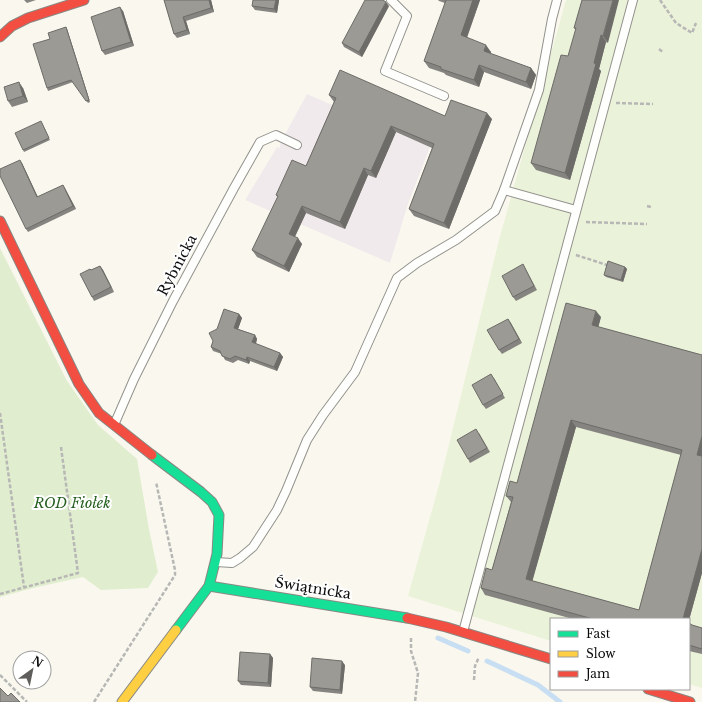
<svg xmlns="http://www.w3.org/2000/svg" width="702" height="702" font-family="'Libre Baskerville',serif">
  <rect width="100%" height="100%" fill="#faf8ee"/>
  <path fill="#f1eaec" d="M307 94 430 147 408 204 390 263 245 200 277 147 280 148V144L283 138Z"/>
  <path fill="#e0eecf" d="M0 248 67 381 98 425 137 459 149 529 158 572 148 588 101 590 83 577 33 588 0 597Z"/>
  <path fill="#eaf2d9" d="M566 0H702V688L689 684V619H551V641L408 596 439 485 499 240Z"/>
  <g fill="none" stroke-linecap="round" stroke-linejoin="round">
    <g stroke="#c8def2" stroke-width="5">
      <path d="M438 638 468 651"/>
      <path d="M487 661 538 685 560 702"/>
    </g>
    <g stroke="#93928d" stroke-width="10">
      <g id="lane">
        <path d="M391 0 407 16 385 71 444 96"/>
        <path d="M504 190 539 90 552 19 557 0"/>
        <path d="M114 425 134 379 173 301 234 188 260 142 276 135 297 145"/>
        <path d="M216 562 232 563 240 558 253 547 277 510 286 491 307 440 323 415 355 372 397 278 417 263 456 240 495 211 504 190 576 210"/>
        <path d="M463 632 633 0"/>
      </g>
    </g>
    <g stroke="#898884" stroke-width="11">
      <g id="fast">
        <path d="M152 455 201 492 212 502 219 515 217 554 209 586 176 630"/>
        <path d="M209 586 407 618"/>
      </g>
    </g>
    <g stroke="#898884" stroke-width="11">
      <path id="slow" d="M122 702 176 630"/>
    </g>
    <g stroke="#898884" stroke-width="11">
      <g id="jam">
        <path d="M0 37 12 26 28 18 84 0"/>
        <path d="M0 221 79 384 99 413 152 455"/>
        <path d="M407 618 446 627 551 659"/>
        <path d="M648 689 690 702"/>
      </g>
    </g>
    <g stroke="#b7b7b5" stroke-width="2.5" stroke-dasharray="4 2" stroke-linecap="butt">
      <path d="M660 0 676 23 692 33 696 23"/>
      <path d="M659 49 663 52"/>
      <path d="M616 103 653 104"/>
      <path d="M647 206 651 207"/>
      <path d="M586 222 647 224"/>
      <path d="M576 255 607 265"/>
      <path d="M0 413 24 587"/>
      <path d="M0 594 78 573 61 447"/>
      <path d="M411 638V651L418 673 415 702"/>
      <path d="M0 675 27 702"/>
      <path d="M474 680 475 666 479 657"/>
      <path d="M94 702 175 575V570L156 482"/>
    </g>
    <use href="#lane" stroke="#fefefc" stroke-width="8"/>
    <use href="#fast" stroke="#16e098" stroke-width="9"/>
    <use href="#slow" stroke="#ffcf43" stroke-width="9"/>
    <use href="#jam" stroke="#f24e42" stroke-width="9"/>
  </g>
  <g fill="#868480" fill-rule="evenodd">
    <path d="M24 0H36L27 3Z"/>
    <path d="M164 0H211L214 12 186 21 190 34 177 38 174 34Z"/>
    <path d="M253 0H279L277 13 255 10 252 6Z"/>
    <path d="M438 0H480L467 38 491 52V54L531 68 536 75 531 89 484 72 479 87 446 75 444 73 429 68 424 61 445 3 439 1Z"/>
    <path d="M582 0 608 43 606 42 599 69 601 71 570 180 536 170 531 163 568 56 576 30 574 28Z"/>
    <path d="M389 6 362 57 344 47 342 43Z"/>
    <path d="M123 11 134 46 105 55 102 51Z"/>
    <path d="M66 27 67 29 90 102 88 103 73 82 48 91 47 88 50 39Z"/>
    <path d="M23 88 28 102 12 107 8 101Z"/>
    <path d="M329 95 445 116 492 119 449 229 414 216 409 209 432 148 396 132 376 178 368 175 345 229 306 213 295 237 302 244 289 272 257 257 252 250 278 197 276 195 306 166 334 102Z"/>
    <path d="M42 123 50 140 24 152 23 150Z"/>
    <path d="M22 163 38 197 63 185 76 209 28 232 26 229Z"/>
    <path d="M523 264 537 290 516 301 513 297Z"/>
    <path d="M100 266 103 270 114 292 94 301 92 297 91 270Z"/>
    <path d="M625 267 627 269 623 282 606 277 604 275Z"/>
    <path d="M239 314 242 318 238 329 255 335 257 339 256 344 280 353 283 357 277 371 250 361 249 364 238 360 233 363 225 360 222 354 213 351 211 347 217 329Z"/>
    <path d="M601 317 598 327 702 355V573L689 620V619H573L485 595 481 588 492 570 511 502 506 496 517 483ZM576 427 681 455 639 610 532 581Z"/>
    <path d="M508 319 522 343 502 354 499 350Z"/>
    <path d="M494 378 505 398 486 409 483 405Z"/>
    <path d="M479 433 490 452 470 463 468 459Z"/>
    <path d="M689 623 692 625 702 628V654L689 651Z"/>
    <path d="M270 654 273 658 271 687 241 685 238 681Z"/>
    <path d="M345 665 342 694 313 691 310 687Z"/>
  </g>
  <g fill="#6d6c68">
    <path d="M209 0H211L214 12 211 8Z"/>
    <path d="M276 0H279L277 13 274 9Z"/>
    <path d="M473 0H480L465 42 461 35Z"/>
    <path d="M613 0H619L608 43 603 36Z"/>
    <path d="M386 2 389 6 362 57 359 52Z"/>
    <path d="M120 7 123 11 134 46 131 42Z"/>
    <path d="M183 17 186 21 190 34 187 30Z"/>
    <path d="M66 27 67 29 90 102 89 100Z"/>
    <path d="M601 35 606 42 599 69 601 71 570 180 565 173Z"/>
    <path d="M486 45 491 52 489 58 484 51Z"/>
    <path d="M479 65 484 72 479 87 474 80Z"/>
    <path d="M531 68 536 75 531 89 526 82Z"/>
    <path d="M19 82 23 88 28 102 23 96Z"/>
    <path d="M487 113 492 119 449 229 444 223Z"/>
    <path d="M391 126 396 132 376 178 371 171Z"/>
    <path d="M20 160 22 163 39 200 37 197Z"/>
    <path d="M364 168 368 175 345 229 340 222Z"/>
    <path d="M63 185 65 188 76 209 73 206Z"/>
    <path d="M302 206 306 213 293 240 289 234Z"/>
    <path d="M298 238 302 244 289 272 284 266Z"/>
    <path d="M100 266 103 270 114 292 111 287Z"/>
    <path d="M625 267 627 269 623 282 621 280Z"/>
    <path d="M596 311 601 317 597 332 592 325Z"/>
    <path d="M239 314 242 318 237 332 234 328Z"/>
    <path d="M508 319 511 323 522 343 519 339Z"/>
    <path d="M255 335 257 339 255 346 252 342Z"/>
    <path d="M280 353 283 357 277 371 274 367Z"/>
    <path d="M247 357 250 361 249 364 246 360Z"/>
    <path d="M571 420 576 427 531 586 526 579Z"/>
    <path d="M702 436V460L697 455Z"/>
    <path d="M702 549V573L689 620V619H683Z"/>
    <path d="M270 654 273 658 271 687 268 683Z"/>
    <path d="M342 661 345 665 342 694 340 690Z"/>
  </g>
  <g fill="#9c9a95" stroke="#6d6c68" fill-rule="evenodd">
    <path d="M164 0H209L211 8 183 17 187 30 174 34Z"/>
    <path d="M253 0H276L274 9 252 6Z"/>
    <path d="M365 0H383L386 2 359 52 342 43Z"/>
    <path d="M446 0H473L461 35 486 45 484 51 531 68 526 82 479 65 474 80 441 69V67L424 61Z"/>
    <path d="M582 0H613L603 36 601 35 594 63 596 64 565 173 531 163 561 55 568 56 576 28H574Z"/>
    <path d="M120 7 131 42 102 51 91 17Z"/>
    <path d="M66 27 89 100 86 101 71 80 47 88 33 44 50 39 48 33Z"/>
    <path d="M340 70 445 116 451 100 487 113 444 223 409 209 434 144 391 126 371 171 364 168 340 222 302 206 289 234 298 238 284 266 252 250 278 196 276 195 292 160 306 166 336 98 329 95Z"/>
    <path d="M19 82 23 96 8 101 4 87Z"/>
    <path d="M41 121 49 138 23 150 15 133Z"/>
    <path d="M20 160 37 197 63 185 73 206 26 229 0 176V169Z"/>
    <path d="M608 261 625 267 621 280 604 275Z"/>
    <path d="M523 264 534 286 513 297 502 276Z"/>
    <path d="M100 266 111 287 92 297 80 274 90 269 91 270Z"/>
    <path d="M566 303 596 311 592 325 702 355V436L697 455 702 456V549L683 619H593L481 588 486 568 492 570 513 497 506 496 510 481 517 483ZM571 420 682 450 639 610 526 579Z"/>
    <path d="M224 309 239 314 234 328 255 335 252 342 280 353 274 367 247 357 246 360 235 356 230 359 222 356 220 351 211 347 213 341 209 333 217 329Z"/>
    <path d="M508 319 519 339 499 350 487 330Z"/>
    <path d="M491 374 503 394 483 405 472 385Z"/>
    <path d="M476 429 487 448 468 459 457 440Z"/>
    <path d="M689 623 692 625 702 628V649L689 645Z"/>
    <path d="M240 652 270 654 268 683 238 681Z"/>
    <path d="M312 658 342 661 340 690 310 687Z"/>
    <path d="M0 688 8 696 11 693 20 702H0Z"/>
  </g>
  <g text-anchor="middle" stroke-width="4" stroke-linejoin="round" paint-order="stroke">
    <g font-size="14" fill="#0b0b0b" stroke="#fff">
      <text transform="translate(177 265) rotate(-62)" y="5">Rybnicka</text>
      <text transform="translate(313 588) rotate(9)" y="5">Świątnicka</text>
    </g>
    <g font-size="14" font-style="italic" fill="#255f1f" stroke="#fff">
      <text x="72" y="508">ROD Fiołek</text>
    </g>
  </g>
  <rect x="550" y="618" width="140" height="72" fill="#ffffff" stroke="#9d9d9d"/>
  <rect x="558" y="631" width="20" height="6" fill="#16e098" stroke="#9d9d9d"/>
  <text x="586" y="638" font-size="12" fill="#0b0b0b">Fast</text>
  <rect x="558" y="651" width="20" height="6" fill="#ffcf43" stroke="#9d9d9d"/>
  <text x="586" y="658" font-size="12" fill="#0b0b0b">Slow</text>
  <rect x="558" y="671" width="20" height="6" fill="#f24e42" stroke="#9d9d9d"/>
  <text x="586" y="678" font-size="12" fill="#0b0b0b">Jam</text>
  <g transform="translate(32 670) rotate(33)"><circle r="19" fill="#ffffff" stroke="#9d9d9d"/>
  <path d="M0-3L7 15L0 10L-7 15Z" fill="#5f5e5a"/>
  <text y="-6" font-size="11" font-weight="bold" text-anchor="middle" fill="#0b0b0b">N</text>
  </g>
</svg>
